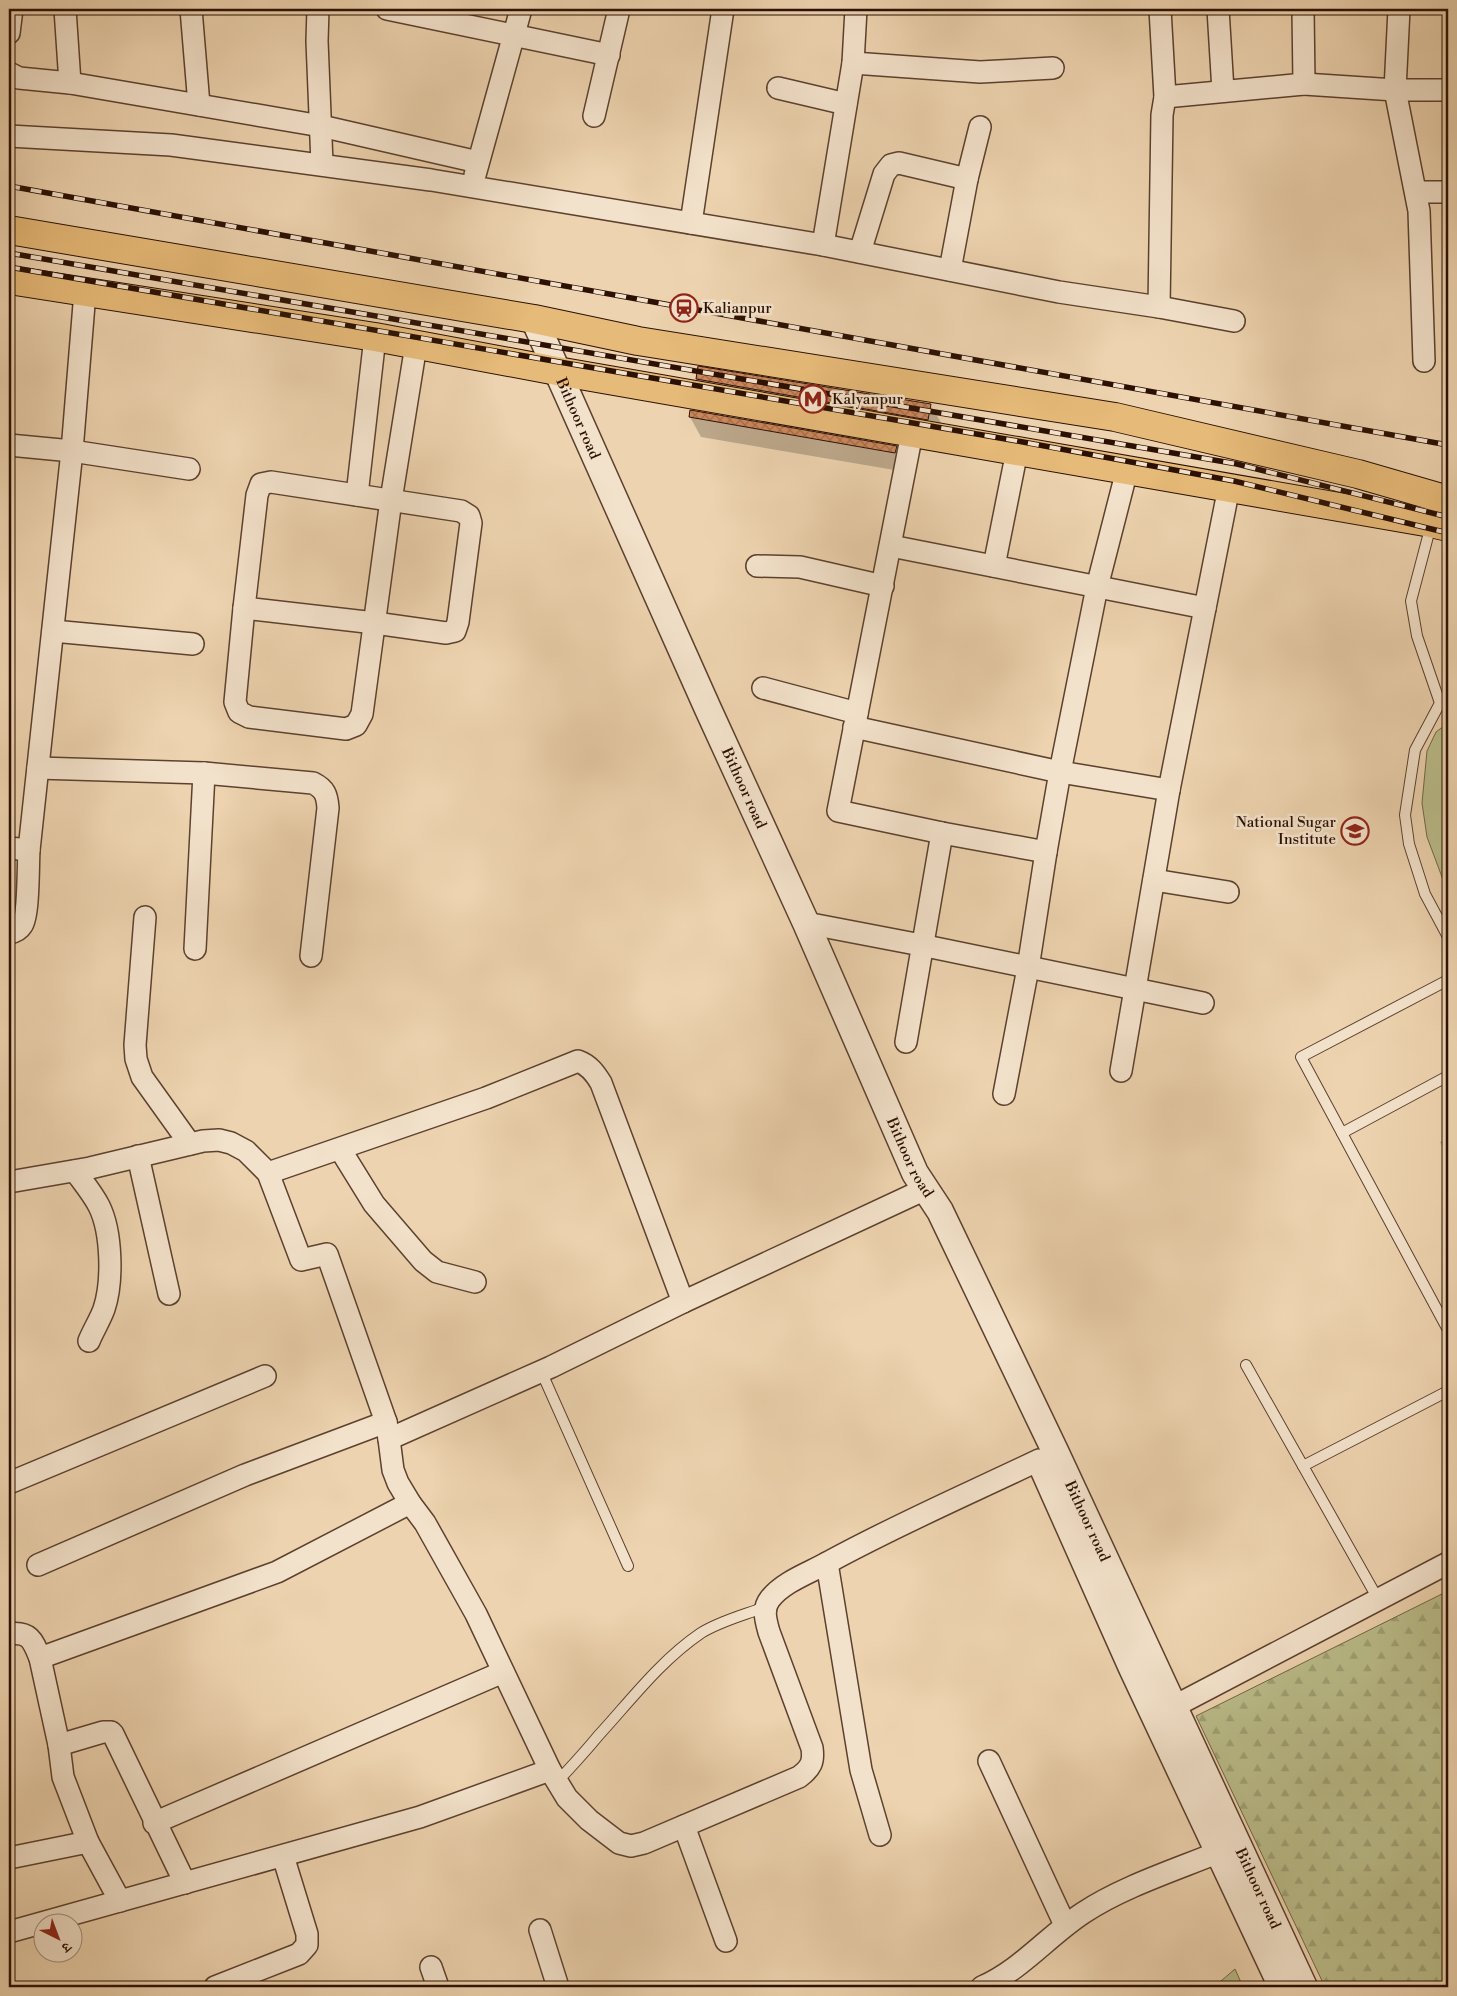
<svg xmlns="http://www.w3.org/2000/svg" width="1457" height="1996" font-family="'Libre Bodoni','Noto Serif Devanagari',serif">
  <defs>
    <pattern id="forest-firs" width="22" height="20" patternUnits="userSpaceOnUse" patternTransform="scale(1.25)"><rect width="22" height="20" fill="#babc8a"/><path d="M5 1l3.5 6h-7zM16 11l3.5 6h-7z" fill="#a0a175"/></pattern>
    <pattern id="building-cross-hatch" width="8" height="8" patternUnits="userSpaceOnUse" patternTransform="scale(1.25)"><rect width="8" height="8" fill="#ce885d"/><path d="M0 0l8 8M0 8l8-8" fill="none" stroke="#a76e4b"/></pattern>
  </defs>
  <rect width="100%" height="100%" fill="#edd3af"/>
  <filter id="stains"><feTurbulence type="fractalNoise" baseFrequency=".004" numOctaves="4"/><feColorMatrix values="0 0 0 0 .2 0 0 0 0 .09 0 0 0 0 .02 0 0 0 .5 -.17"/></filter>
  <radialGradient id="worn" r=".72"><stop offset=".6" stop-color="#630" stop-opacity="0"/><stop offset="1" stop-color="#630" stop-opacity=".3"/></radialGradient>
  <path fill="#babc8a" stroke="#726646" d="M1448 723V893L1427 837 1422 803 1427 751 1436 732Z"/>
  <g fill="url(#forest-firs)" stroke="#726646">
    <path d="M1448 1591V1987H1325L1196 1716Z"/>
    <path d="M1235 1969 1243 1987H1214Z"/>
  </g>
  <g fill="#0003">
    <path d="M697 379 930 405 942 424 708 399Z"/>
    <path d="M690 417 896 447 907 467 906 472 701 437Z"/>
    <path d="M1448 1138V1157L1440 1142Z"/>
    <path d="M1448 1173V1183L1444 1175Z"/>
  </g>
  <g fill="url(#building-cross-hatch)" stroke="#2b1003">
    <path d="M698 366 931 404 928 420 696 379Z"/>
    <path d="M690 410 897 446 895 453 689 417Z"/>
  </g>
  <g fill="none" stroke-linecap="round" stroke-linejoin="round">
    <g stroke="#5c412e" stroke-width="12">
      <g id="service">
        <path d="M1431 525 1411 601 1417 636 1440 703"/>
        <path d="M1448 702 1440 703 1415 750 1405 815 1409 844 1425 894 1448 937"/>
        <path d="M1448 980 1301 1057 1448 1330"/>
        <path d="M1342 1133 1448 1076"/>
        <path d="M1246 1365 1378 1599"/>
        <path d="M541 1371 628 1566"/>
        <path d="M1303 1466 1448 1391"/>
        <path d="M557 1782C571 1767 585 1752 598 1736 631 1700 660 1661 701 1633 720 1621 744 1615 765 1607"/>
      </g>
    </g>
    <g stroke="#5c412e" stroke-width="24">
      <g id="minor">
        <path d="M65 9 70 83"/>
        <path d="M191 9 199 105"/>
        <path d="M318 9 317 41 322 164"/>
        <path d="M387 9 609 55"/>
        <path d="M1218 9 1223 91"/>
        <path d="M1399 9 1395 90 1419 211 1424 361"/>
        <path d="M9 33 12 9"/>
        <path d="M853 63 980 72 1053 68"/>
        <path d="M9 73 19 78 70 83 321 126 478 162"/>
        <path d="M1304 84 1395 90H1448"/>
        <path d="M778 88 846 104"/>
        <path d="M1165 97 1304 84 1303 9"/>
        <path d="M594 116 619 9"/>
        <path d="M9 136 171 145 431 180 823 245 1059 292 1159 307 1162 115 1165 97 1160 9"/>
        <path d="M475 175 521 9"/>
        <path d="M1416 192H1448"/>
        <path d="M691 223 723 9"/>
        <path d="M823 245 853 63 856 9"/>
        <path d="M860 252 884 174 891 165 899 163 967 179"/>
        <path d="M950 270 967 179 980 127"/>
        <path d="M1159 307 1234 321"/>
        <path d="M912 433 838 811 942 833 1046 852 1060 772 1097 587 1127 470"/>
        <path d="M9 445 72 451 189 469"/>
        <path d="M271 482 461 511 469 516 471 523 458 622 455 631 446 633 375 623 244 608 257 495 261 484Z"/>
        <path d="M357 495 375 337"/>
        <path d="M891 546 1205 608"/>
        <path d="M757 566 800 567 883 586"/>
        <path d="M994 566 1017 451"/>
        <path d="M244 608 235 702 239 712 249 717 346 729 356 725 362 714 391 500 416 345"/>
        <path d="M53 631 193 644"/>
        <path d="M763 688 857 713"/>
        <path d="M854 727 1060 772 1169 790"/>
        <path d="M38 768 204 773 313 783C325 789 327 795 328 808L311 956"/>
        <path d="M9 848 29 850"/>
        <path d="M1154 880 1228 892"/>
        <path d="M145 917 135 1045 136 1059 142 1077 190 1144"/>
        <path d="M806 923 921 945 1203 1003"/>
        <path d="M9 933C14 932 19 930 22 925 29 916 28 864 29 850L72 451 85 292"/>
        <path d="M195 949 204 773"/>
        <path d="M906 1042 942 833"/>
        <path d="M1121 1071 1169 790 1229 487"/>
        <path d="M1004 1094 1028 968 1046 852"/>
        <path d="M340 1149 374 1204 423 1261 437 1272 475 1282"/>
        <path d="M138 1156 169 1294"/>
        <path d="M75 1171C83 1182 93 1194 99 1206 112 1232 113 1282 104 1309 100 1320 93 1331 89 1341"/>
        <path d="M268 1173 486 1098 578 1061C589 1065 595 1073 601 1083L683 1302 919 1192"/>
        <path d="M9 1182 90 1168 203 1141 219 1140 231 1143 246 1151 268 1173 301 1260 327 1254 386 1422 389 1439 551 1367 683 1302"/>
        <path d="M389 1439 393 1470 398 1483 410 1503 425 1523 476 1614 550 1770 567 1798 589 1820 619 1843 631 1846 644 1843 799 1777C811 1768 814 1762 812 1748L769 1632C766 1621 762 1609 770 1599 783 1582 809 1573 827 1563 896 1525 968 1494 1039 1460"/>
        <path d="M9 1483 265 1376"/>
        <path d="M827 1563 861 1770 880 1835"/>
        <path d="M38 1565 245 1475 386 1422"/>
        <path d="M9 1634C30 1631 33 1641 40 1658"/>
        <path d="M1173 1707 1448 1563"/>
        <path d="M59 1745 103 1732H111L113 1734 185 1883"/>
        <path d="M989 1761 1065 1925"/>
        <path d="M154 1823 503 1672"/>
        <path d="M684 1826 726 1941"/>
        <path d="M9 1858 88 1842"/>
        <path d="M120 1901 88 1842 63 1777 59 1745 40 1658 277 1572 410 1503"/>
        <path d="M540 1930 558 1987"/>
        <path d="M9 1932 420 1817 550 1770"/>
        <path d="M431 1967 438 1987"/>
        <path d="M215 1987 299 1954 307 1945V1934L283 1856"/>
        <path d="M982 1987C1021 1970 1048 1936 1083 1913 1122 1887 1175 1870 1219 1852"/>
      </g>
    </g>
    <g stroke="#5c412e" stroke-width="29">
      <g id="tertiary">
        <path id="s1" d="M534 319 708 709 806 923 915 1173 940 1211 1055 1451 1304 1987"/>
        <path d="M1042 1466 1132 1668 1282 1987"/>
      </g>
    </g>
    <g stroke="#2b1003" stroke-width="30">
      <g id="trunk">
        <path d="M9 230 534 319 638 341 1115 417 1358 474 1448 500"/>
        <path d="M9 280 375 337 557 371 1431 523 1448 527"/>
      </g>
    </g>
    <use href="#service" stroke="#f3e2cb" stroke-width="10"/>
    <use href="#minor" stroke="#f3e2cb" stroke-width="21"/>
    <use href="#tertiary" stroke="#f3e2cb" stroke-width="26"/>
    <use href="#trunk" stroke="#e6ba78" stroke-width="28"/>
    <g stroke="#2b1003" stroke-width="5.5">
      <g id="rail">
        <path d="M9 186 1448 445"/>
        <path d="M9 253 1237 464 1448 517"/>
        <path d="M9 267 1023 442 1234 481 1448 533"/>
      </g>
    </g>
    <use href="#rail" stroke="#f3e2cb" stroke-width="4" stroke-dasharray="11" stroke-linecap="butt"/>
  </g>
  <defs>
    <g id="station-ring" transform="scale(1.4375)"><circle r="9.5" fill="#f3e2cb" stroke="#8f2418" stroke-width="1.5"/><path d="M-3-6H3Q5-6 5-4V2Q5 4 3 4L4.5 6H3L1.5 4h-3L-3 6H-4.5L-3 4Q-5 4-5 2V-4Q-5-6-3-6ZM-3.5-4v3h7v-3ZM-3.5 1v1.5H-2V1ZM2 1v1.5H3.5V1Z" fill="#8f2418"/></g>
    <g id="metro-ring" transform="scale(1.4375)"><circle r="9.5" fill="#f3e2cb" stroke="#8f2418" stroke-width="1.5"/><path d="M-5.5 5V-5H-3L0 0L3-5H5.5V5H3V-.5L0 4L-3-.5V5Z" fill="#8f2418"/></g>
    <g id="university-ring" transform="scale(1.4375)"><circle r="9.5" fill="#f3e2cb" stroke="#8f2418" stroke-width="1.5"/><path d="M0-5L7-2L0 1L-7-2ZM-4 1L0 2.5L4 1V4Q0 6-4 4Z" fill="#8f2418"/></g>
  </defs>
  <g fill-rule="evenodd">
    <use href="#station-ring" x="684" y="308"/>
    <use href="#metro-ring" x="813" y="399"/>
    <use href="#university-ring" x="1355" y="831"/>
  </g>
  <g text-anchor="middle" stroke-width="5" stroke-linejoin="round" paint-order="stroke">
    <g font-size="15" fill="#2b1003" stroke="#f3e2cb" text-anchor="start">
      <text x="703" y="313">Kalianpur</text>
      <text x="832" y="404">Kalyanpur</text>
      <text x="1336" y="827" text-anchor="end">National Sugar<tspan x="1336" dy="17">Institute</tspan></text>
    </g>
    <g font-size="15" fill="#2b1003" stroke="#f3e2cb">
      <text dy="5" stroke="none"><textPath href="#s1" startOffset="109">Bithoor road</textPath></text>
      <text dy="5" stroke="none"><textPath href="#s1" startOffset="514">Bithoor road</textPath></text>
      <text dy="5" stroke="none"><textPath href="#s1" startOffset="919">Bithoor road</textPath></text>
      <text dy="5" stroke="none"><textPath href="#s1" startOffset="1324">Bithoor road</textPath></text>
      <text dy="5" stroke="none"><textPath href="#s1" startOffset="1729">Bithoor road</textPath></text>
    </g>
  </g>
  <rect width="1457" height="1996" fill="none" stroke="#edd3af" stroke-width="30"/>
  <rect x="10" y="10" width="1437" height="1976" fill="none" stroke="#2b1003" stroke-width="2.5"/>
  <rect x="15" y="15" width="1427" height="1966" fill="none" stroke="#2b1003"/>
  <g transform="translate(58 1938) rotate(138)"><circle r="24" fill="#f3e2cb" stroke="#a38e7b"/>
  <path d="M0-4L9 19L0 12L-9 19Z" fill="#8f2418"/>
  <text y="-8" font-size="14" font-weight="bold" text-anchor="middle" fill="#2b1003">उ</text>
  </g>
  <rect width="100%" height="100%" filter="url(#stains)"/>
  <rect width="100%" height="100%" fill="url(#worn)"/>
</svg>
